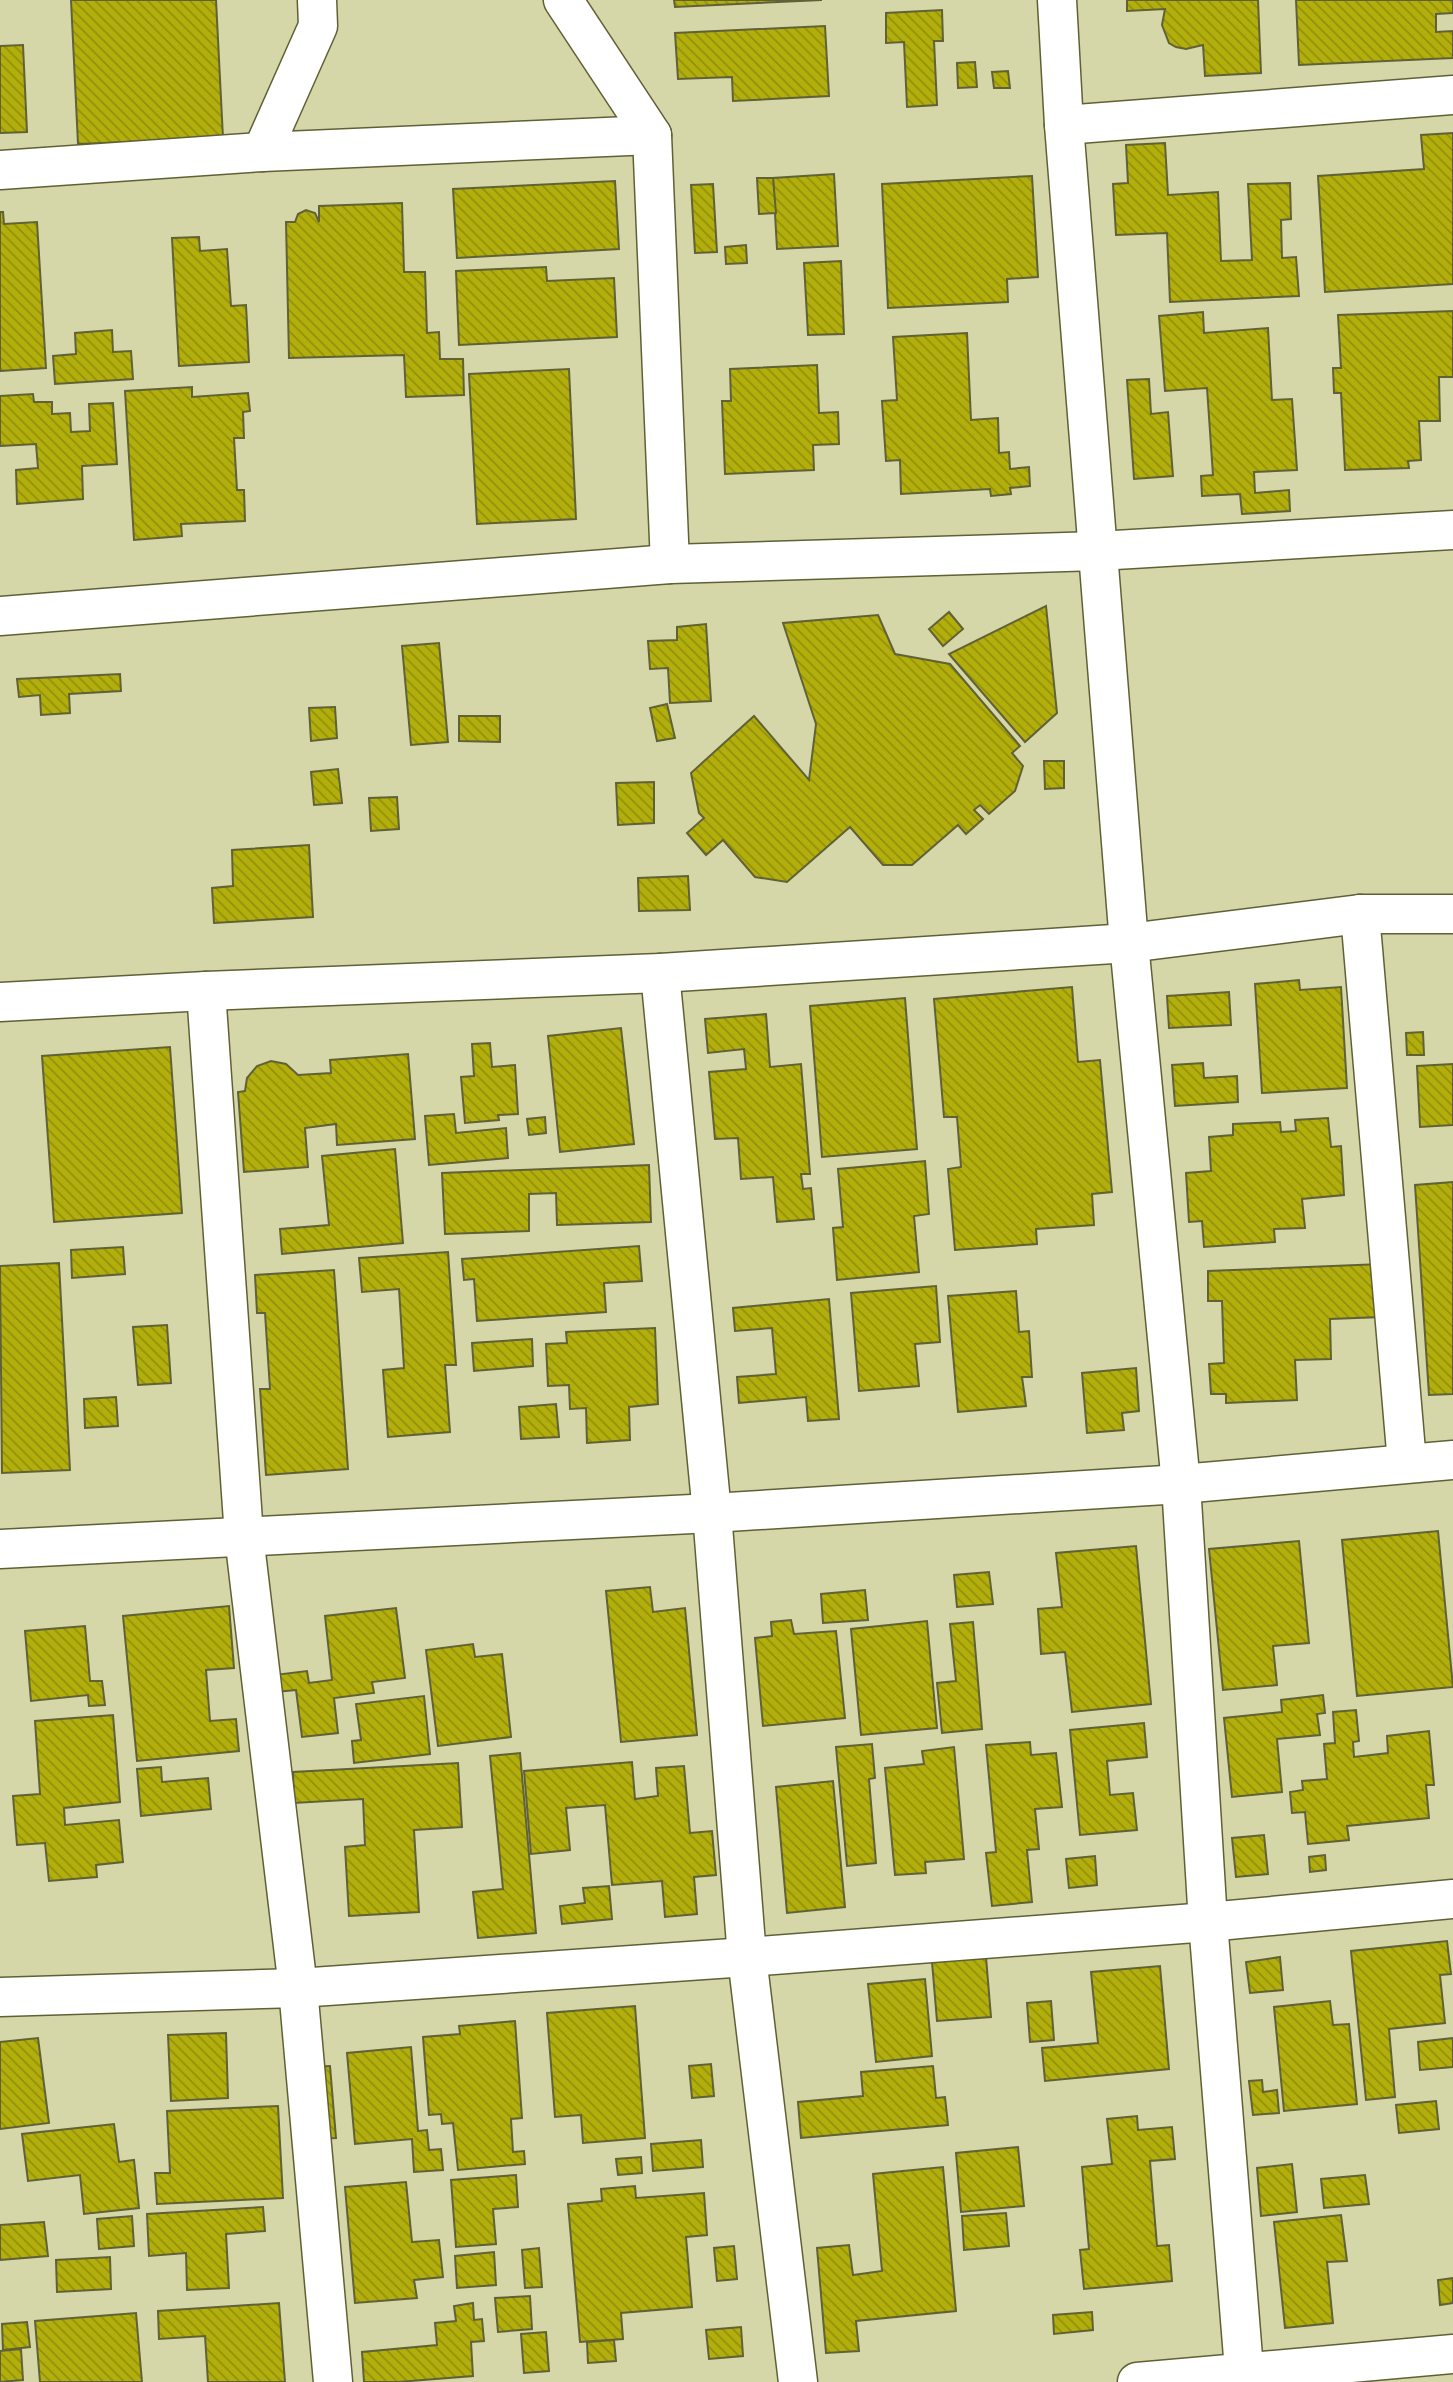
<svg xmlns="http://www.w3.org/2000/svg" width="1453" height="2382" font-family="'Asap Condensed',sans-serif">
  <defs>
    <pattern id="building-back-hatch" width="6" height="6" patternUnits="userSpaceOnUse" patternTransform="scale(1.75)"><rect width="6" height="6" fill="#b2af0c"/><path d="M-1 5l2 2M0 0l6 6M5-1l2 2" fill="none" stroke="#92900c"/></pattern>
  </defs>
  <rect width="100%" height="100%" fill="#d6d7a8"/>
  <g fill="url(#building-back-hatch)" stroke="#616137" stroke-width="2">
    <path d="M71 0H216L223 138 78 144Z"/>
    <path d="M674 0H822L675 7Z"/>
    <path d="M1127 0H1258L1261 73 1205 76 1203 45 1186 49 1176 47 1169 43 1162 25 1165 9 1127 11Z"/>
    <path d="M1296 0H1453V13L1436 14V32L1453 31V58L1299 65Z"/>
    <path d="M942 10 943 41H934L937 105 907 107 904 42 886 43V13Z"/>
    <path d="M825 26 829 96 733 101 732 77 678 79 675 33Z"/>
    <path d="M23 45 27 132 0 133V46Z"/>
    <path d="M975 62 977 87 958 88 957 63Z"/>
    <path d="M1008 71 1010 88H994L992 72Z"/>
    <path d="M1453 133V284L1325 292 1318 176 1424 169 1421 135Z"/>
    <path d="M1165 143 1168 195 1218 192 1221 261 1252 260 1248 184 1290 183 1291 219 1281 220 1282 258 1296 257 1299 296 1170 302 1167 233 1116 235 1113 184 1128 183 1126 145Z"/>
    <path d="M834 174 838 246 777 249 773 178Z"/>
    <path d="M1032 176 1038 277 1007 279 1008 302 888 308 882 184Z"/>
    <path d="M757 178H773L776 213 759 214Z"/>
    <path d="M615 181 619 249 457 258 453 189Z"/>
    <path d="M713 184 717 252 695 253 691 185Z"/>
    <path d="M402 203 404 272H425L427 333 439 332 440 359H463L464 395 406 397 404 355 289 358 286 222H295L298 214 306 210 315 213 319 222V206Z"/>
    <path d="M0 212H3L4 224 37 222 46 368 0 371Z"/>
    <path d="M199 237 200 251 227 249 231 306 246 305 249 362 179 366 172 238Z"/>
    <path d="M746 245 747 263 726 264 725 247Z"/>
    <path d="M841 261 844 334 808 335 804 263Z"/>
    <path d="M546 267 547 281 614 278 617 337 459 345 456 271Z"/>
    <path d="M1453 311V377H1439L1440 421H1419L1421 460 1408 461 1409 468 1345 470 1341 393H1334L1333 368H1341L1338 315Z"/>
    <path d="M1203 312 1204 333 1268 328 1272 400 1292 399 1297 470 1254 472 1255 493 1289 490 1290 511 1242 514 1240 494 1202 496 1201 476 1213 475 1207 388 1165 391 1159 316Z"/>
    <path d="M112 330 113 352 131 351 133 379 55 384 53 356 76 354 75 333Z"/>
    <path d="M967 333 971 420 998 418 999 453 1009 452 1010 469 1029 467 1030 486 1010 488 1011 494 991 496 990 489 901 494 900 460 886 461 882 401 897 400 893 337Z"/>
    <path d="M817 365 819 413 838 412 839 444 813 445 814 470 725 474 722 401H731L730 369Z"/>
    <path d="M569 369 576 519 477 524 469 374Z"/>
    <path d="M1149 379 1151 414 1168 412 1173 476 1134 479 1127 380Z"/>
    <path d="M192 387V397L248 393 250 411 243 412 244 438H234L237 490H244L245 521 181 524 182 536 134 540 125 391Z"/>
    <path d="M33 394 34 402H52V414L70 413 71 432 90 431 89 404 113 403 117 464 82 466 83 499 17 504 16 470 38 468 36 444 0 446V396Z"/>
    <path d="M1046 606 1057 713 1025 742 949 654Z"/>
    <path d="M949 612 963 629 943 646 929 629Z"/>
    <path d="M878 615 895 654 950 664 1020 746 1012 753 1023 766 1015 791 989 814 980 805 974 810 983 819 966 834 958 825 912 865H883L850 827 787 882 755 877 723 840 706 855 687 833 704 818 699 813 691 773 754 716 809 780 816 724 783 623Z"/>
    <path d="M706 624 711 701 670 703 668 668 650 669 648 641 677 640V627Z"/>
    <path d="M439 643 448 742 411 745 402 646Z"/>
    <path d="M120 674 121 691 69 694 70 713 41 715 40 695 19 697 17 679Z"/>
    <path d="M667 704 675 738 657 741 650 708Z"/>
    <path d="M335 707 337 738 311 741 309 708Z"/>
    <path d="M459 716H500V742L459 741Z"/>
    <path d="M1044 761H1064V788L1045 789Z"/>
    <path d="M338 769 342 803 314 805 311 772Z"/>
    <path d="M654 782V823L618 825 616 783Z"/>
    <path d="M397 797 399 829 371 831 369 798Z"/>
    <path d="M309 845 313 917 214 923 212 888 233 886 232 850Z"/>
    <path d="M688 876 690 910 639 911 638 878Z"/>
    <path d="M1299 980 1300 990 1341 987 1347 1088 1262 1093 1255 984Z"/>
    <path d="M1072 987 1078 1062 1100 1060 1112 1192 1092 1194 1094 1225 1036 1229 1037 1244 955 1250 948 1169 961 1167 957 1117H944L934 999Z"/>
    <path d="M1229 992 1231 1025 1169 1028 1167 996Z"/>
    <path d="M905 998 917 1149 822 1157 810 1006Z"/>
    <path d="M766 1014 770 1067 801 1064 810 1174H801L803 1189 811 1188 814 1219 777 1222 773 1177 741 1179 738 1138 715 1139 709 1072 746 1069 744 1049 708 1053 705 1019Z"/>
    <path d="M621 1028 634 1144 560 1152 548 1036Z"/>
    <path d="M1423 1032 1424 1055H1407L1406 1033Z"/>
    <path d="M490 1043 492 1067 515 1065 518 1114 498 1115 499 1120 465 1123 461 1077 474 1076 472 1044Z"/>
    <path d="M170 1047 182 1213 54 1222 42 1056Z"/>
    <path d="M408 1054 415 1139 337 1145 336 1124 305 1128 308 1167 244 1172 238 1092 245 1091 247 1078 257 1066 271 1061 286 1064 298 1075 331 1073 330 1060Z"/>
    <path d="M1203 1063 1204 1078 1237 1076 1238 1102 1175 1106 1172 1065Z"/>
    <path d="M1453 1064V1125L1420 1127 1417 1066Z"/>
    <path d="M454 1114 456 1133 506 1128 508 1158 429 1165 425 1116Z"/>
    <path d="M545 1117 546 1133 529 1135 527 1119Z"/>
    <path d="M1328 1118 1331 1147 1341 1146 1344 1195 1302 1199 1305 1228 1274 1229 1275 1242 1204 1247 1202 1221 1189 1222 1186 1173 1211 1171 1209 1137 1233 1135V1124L1280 1122 1281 1132 1296 1131 1295 1120Z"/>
    <path d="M395 1149 403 1243 282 1254 280 1229 329 1225 322 1156Z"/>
    <path d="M925 1161 929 1214 914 1216 919 1272 837 1280 833 1228 843 1227 838 1169Z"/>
    <path d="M649 1165 651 1222 557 1225 556 1193 529 1194V1231L445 1234 442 1173Z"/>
    <path d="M1453 1182V1394L1429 1395 1415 1185Z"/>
    <path d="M639 1246 642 1281 604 1283 606 1312 477 1321 474 1279 464 1280 462 1259Z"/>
    <path d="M123 1247 125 1274 72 1278 71 1250Z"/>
    <path d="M448 1252 456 1365H445L450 1432 388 1437 383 1370 404 1368 399 1289 362 1292 359 1258Z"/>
    <path d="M59 1263 70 1470 2 1473 0 1266Z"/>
    <path d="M1381 1264 1382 1317 1330 1319 1331 1359 1295 1360 1297 1400 1226 1403V1394H1211L1209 1364 1224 1363 1222 1301H1208V1271Z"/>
    <path d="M334 1270 348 1469 266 1475 260 1389H270L265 1313H257L255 1275Z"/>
    <path d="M936 1286 940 1342 915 1344 919 1386 859 1391 851 1293Z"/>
    <path d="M1016 1291 1019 1332 1029 1331 1032 1377H1022L1026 1406 958 1412 948 1296Z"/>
    <path d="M829 1299 839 1419 808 1421 806 1397 739 1403 737 1377 776 1374 772 1328 735 1331 733 1308Z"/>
    <path d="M167 1325 171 1383 138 1385 133 1327Z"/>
    <path d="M655 1328 658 1404 629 1407 630 1440 587 1443 586 1408 570 1409 569 1385 548 1386 546 1344 567 1343 566 1332Z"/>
    <path d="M532 1339 533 1366 474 1371 472 1343Z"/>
    <path d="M1136 1368 1139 1411 1122 1413 1124 1430 1087 1433 1082 1373Z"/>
    <path d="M116 1397 118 1426 85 1428 84 1399Z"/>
    <path d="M556 1404 559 1437 521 1439 519 1407Z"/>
    <path d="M1438 1531 1453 1687 1357 1696 1342 1540Z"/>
    <path d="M1299 1541 1309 1643 1273 1646 1277 1685 1223 1690 1209 1549Z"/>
    <path d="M1136 1546 1151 1704 1072 1712 1065 1652 1041 1654 1038 1609 1062 1607 1056 1553Z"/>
    <path d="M989 1572 993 1604 957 1607 954 1575Z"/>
    <path d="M650 1587 653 1612 685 1608 697 1735 621 1742 606 1591Z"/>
    <path d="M865 1590 868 1620 823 1623 821 1594Z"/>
    <path d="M229 1606 234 1668 206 1670 210 1721 236 1719 239 1751 137 1761 123 1616Z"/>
    <path d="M396 1608 405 1678 372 1682 374 1693 334 1698 338 1733 302 1737 296 1690 276 1692 274 1675 307 1671 309 1683 332 1680 325 1616Z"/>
    <path d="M791 1620 794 1634 836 1631 845 1718 763 1726 755 1638 772 1636 771 1622Z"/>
    <path d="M927 1621 937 1728 861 1735 851 1629Z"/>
    <path d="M973 1622 982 1729 942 1733 937 1683 956 1681 950 1624Z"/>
    <path d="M85 1626 90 1681H102L105 1705 89 1706 88 1695 31 1701 25 1631Z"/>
    <path d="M473 1644 475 1657 502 1654 511 1737 438 1746 426 1650Z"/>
    <path d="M1323 1695 1325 1713 1317 1714 1320 1735 1277 1739 1282 1792 1232 1797 1224 1718 1282 1712 1281 1700Z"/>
    <path d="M424 1696 430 1754 354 1763 352 1741 361 1740 356 1704Z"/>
    <path d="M1356 1710 1359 1741 1353 1742 1354 1757 1388 1753 1387 1736 1429 1731 1434 1785H1426L1429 1818 1347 1826 1349 1840 1308 1844 1305 1812 1292 1813 1290 1792 1303 1790 1302 1781 1327 1779 1324 1744 1335 1743 1333 1712Z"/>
    <path d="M113 1715 120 1802 64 1808 65 1825 119 1820 123 1862 96 1865 97 1877 49 1881 45 1843 17 1845 13 1796 40 1794 35 1721Z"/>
    <path d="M1144 1723 1147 1757 1107 1761 1110 1795 1133 1793 1137 1830 1080 1835 1070 1730Z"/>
    <path d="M1030 1742 1031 1755 1056 1753 1062 1807 1035 1809 1039 1849 1027 1850 1032 1902 992 1906 986 1853 996 1852 986 1745Z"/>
    <path d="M872 1744 875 1778 869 1779 876 1863 847 1866 836 1747Z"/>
    <path d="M954 1747 964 1859 925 1862 926 1873 895 1875 885 1768 924 1764 922 1751Z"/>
    <path d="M520 1753 536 1933 478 1938 473 1892 503 1889 490 1756Z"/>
    <path d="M632 1762 635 1799 658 1796 656 1768 684 1766 690 1833 712 1831 716 1875 694 1877 697 1914 665 1917 662 1881 612 1885 605 1805 566 1808 570 1850 531 1854 524 1771Z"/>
    <path d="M458 1763 462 1827 414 1830 419 1912 349 1916 345 1847 365 1845 363 1799 294 1803 293 1772Z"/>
    <path d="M161 1767 162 1782 208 1778 211 1809 141 1816 137 1769Z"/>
    <path d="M833 1781 845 1907 787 1913 776 1787Z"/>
    <path d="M1264 1835 1268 1874 1236 1877 1232 1838Z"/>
    <path d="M1325 1855 1326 1870 1310 1872 1309 1857Z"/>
    <path d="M1095 1856 1097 1885 1069 1888 1066 1859Z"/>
    <path d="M609 1886 612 1919 562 1924 560 1906 585 1903 583 1888Z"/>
    <path d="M1447 1941 1451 1974 1440 1975 1445 2023 1389 2029 1395 2097 1366 2100 1351 1951Z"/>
    <path d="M986 1957 991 2017 937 2021 932 1962Z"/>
    <path d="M1280 1957 1283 1990 1250 1993 1246 1962Z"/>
    <path d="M1160 1966 1169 2069 1045 2081 1042 2048 1098 2043 1091 1972Z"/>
    <path d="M925 1979 932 2056 876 2062 868 1984Z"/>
    <path d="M1051 2001 1054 2040 1030 2042 1027 2003Z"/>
    <path d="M1330 2001 1333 2025 1349 2024 1357 2104 1284 2111 1274 2007Z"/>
    <path d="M635 2006 645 2138 583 2143 581 2115 555 2117 547 2013Z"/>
    <path d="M515 2021 522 2118 511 2119 513 2152 524 2151 525 2164 458 2170 453 2123 442 2124 441 2114 429 2115 423 2037 460 2034 459 2026Z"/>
    <path d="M226 2033 228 2098 171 2101 168 2035Z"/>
    <path d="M38 2038 49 2123 0 2129V2042Z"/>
    <path d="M1453 2038V2067L1420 2070 1418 2042Z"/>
    <path d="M411 2047 418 2131 427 2130 429 2150 441 2149 443 2170 414 2172 412 2139 355 2144 347 2053Z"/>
    <path d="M711 2064 714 2096 692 2098 689 2066Z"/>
    <path d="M330 2066 336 2138 315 2139 310 2067Z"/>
    <path d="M933 2066 936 2098 945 2097 948 2125 801 2138 798 2102 863 2096 861 2072Z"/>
    <path d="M1262 2080 1263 2092 1277 2090 1279 2113 1253 2115 1249 2081Z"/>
    <path d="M1436 2101 1439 2129 1399 2133 1396 2105Z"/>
    <path d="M278 2106 283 2198 157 2204 155 2173H170L167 2111Z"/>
    <path d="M1137 2116 1138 2130 1172 2127 1175 2159 1150 2161 1157 2246 1169 2245 1172 2281 1084 2289 1080 2250 1089 2249 1082 2167 1112 2164 1107 2119Z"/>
    <path d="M114 2124 119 2162 134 2160 139 2208 84 2214 80 2175 28 2181 22 2134Z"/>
    <path d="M701 2140 703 2167 653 2171 651 2144Z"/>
    <path d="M1018 2147 1024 2206 961 2212 956 2153Z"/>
    <path d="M641 2157 642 2173 618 2175 616 2159Z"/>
    <path d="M1292 2164 1297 2212 1261 2216 1257 2168Z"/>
    <path d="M943 2167 956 2311 856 2321 859 2351 826 2353 817 2248 849 2245 853 2275 882 2271 873 2174Z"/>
    <path d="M516 2175 518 2207 493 2209 496 2244 456 2247 451 2180Z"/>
    <path d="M1365 2175 1369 2204 1324 2208 1321 2179Z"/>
    <path d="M406 2182 412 2242 439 2240 443 2277 414 2280 417 2298 355 2303 345 2187Z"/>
    <path d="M635 2186 636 2198 704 2193 707 2235 686 2237 692 2307 621 2313 623 2339 580 2342 568 2204 602 2201 601 2189Z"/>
    <path d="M263 2207 265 2231 226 2234 229 2288 187 2290 186 2253 149 2256 147 2214Z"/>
    <path d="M1006 2213 1009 2246 964 2250 962 2216Z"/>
    <path d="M1341 2215 1347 2261 1327 2262 1333 2323 1285 2328 1274 2222Z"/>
    <path d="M132 2216 134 2246 99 2249 97 2219Z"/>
    <path d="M44 2222 48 2256 0 2260V2225Z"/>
    <path d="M734 2246 737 2279 717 2281 714 2248Z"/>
    <path d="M539 2248 542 2287 525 2288 522 2250Z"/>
    <path d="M494 2252 496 2285 457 2288 455 2256Z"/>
    <path d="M110 2257 111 2289 57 2292 56 2260Z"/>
    <path d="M1453 2278V2303L1440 2305 1438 2280Z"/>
    <path d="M530 2296 532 2329 498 2332 495 2298Z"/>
    <path d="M279 2303 285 2382H208L205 2336 159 2339 158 2311Z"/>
    <path d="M473 2303 474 2320 482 2319 484 2341 471 2342 473 2376 398 2382H364L362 2352 437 2345 435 2323 456 2321 454 2306Z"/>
    <path d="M1092 2312 1093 2330 1054 2334 1053 2315Z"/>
    <path d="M136 2313 142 2382H40L35 2321Z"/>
    <path d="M27 2322 30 2347 3 2350 2 2324Z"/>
    <path d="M741 2327 743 2356 709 2359 706 2330Z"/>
    <path d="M546 2332 549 2371 524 2373 521 2334Z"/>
    <path d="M614 2340 616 2361 588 2363 587 2342Z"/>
    <path d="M21 2349 23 2380 0 2382V2351Z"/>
  </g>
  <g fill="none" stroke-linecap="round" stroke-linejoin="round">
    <g stroke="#606036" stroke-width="41">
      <g id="minor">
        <path d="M563 0 652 135 670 564"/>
        <path d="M1057 0 1064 125 1129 943 1181 1484 1208 1922 1245 2382"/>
        <path d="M1064 125 1453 95"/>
        <path d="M262 152 318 26 317 0"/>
        <path d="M0 170 262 152 652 135"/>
        <path d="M0 616 670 564 1098 551 1453 530"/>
        <path d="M1360 914 1407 1463"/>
        <path d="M660 973 712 1513 747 1957 798 2382"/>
        <path d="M206 991 244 1536 298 1988 333 2382"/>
        <path d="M0 1002 206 991 660 973 1129 943 1360 914H1453"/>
        <path d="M0 1549 712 1513 1181 1484 1453 1460"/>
        <path d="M0 1997 298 1988 747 1957 1208 1922 1453 1899"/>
        <path d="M1137 2382 1453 2354"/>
      </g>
    </g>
    <use href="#minor" stroke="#fff" stroke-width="38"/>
  </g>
</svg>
